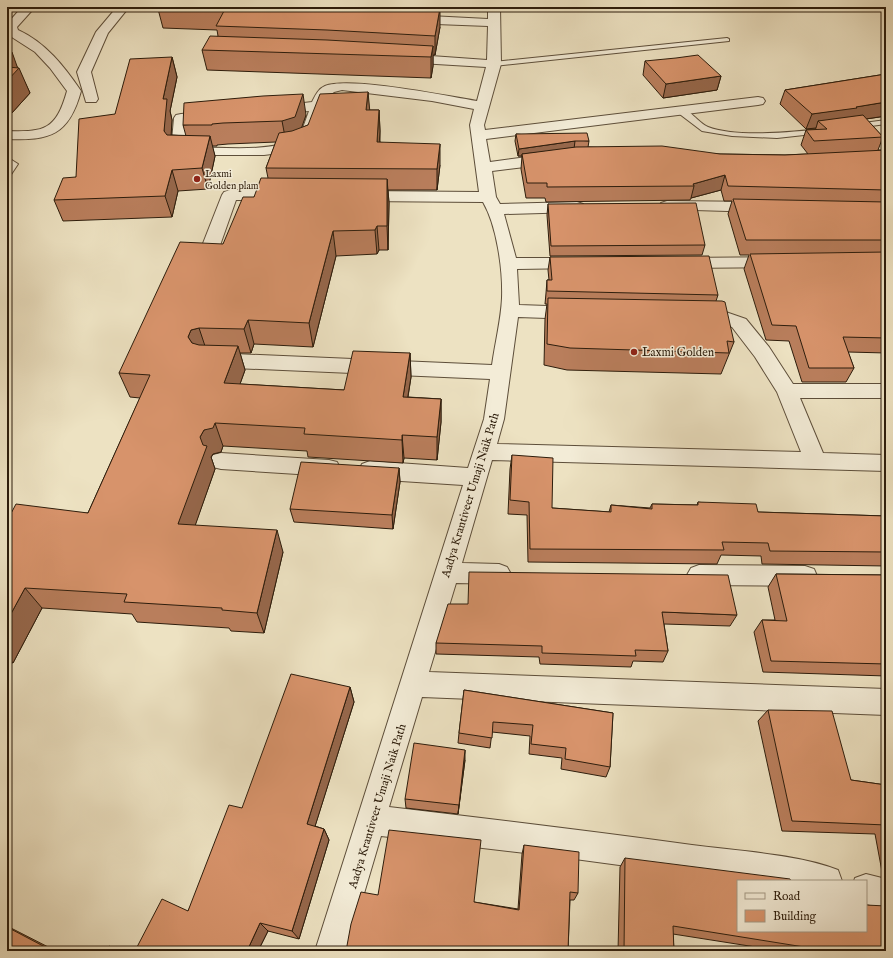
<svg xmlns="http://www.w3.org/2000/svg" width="893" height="958" font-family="'IM FELL English',serif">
  <rect width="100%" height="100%" fill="#ede2c2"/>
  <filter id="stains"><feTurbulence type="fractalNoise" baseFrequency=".005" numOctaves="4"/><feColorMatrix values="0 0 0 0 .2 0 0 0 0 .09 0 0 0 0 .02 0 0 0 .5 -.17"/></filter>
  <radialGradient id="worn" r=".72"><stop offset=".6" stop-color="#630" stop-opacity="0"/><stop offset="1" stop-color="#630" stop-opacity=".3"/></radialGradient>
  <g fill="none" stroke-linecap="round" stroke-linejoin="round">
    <g stroke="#5d4e3a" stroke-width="2">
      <g id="service">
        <path d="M727 38 729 39V41L494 66 490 64 494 62Z"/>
        <path d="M677 108C688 106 698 123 708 127 737 138 792 132 822 129L826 131 822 133 777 138 732 136 702 131 677 112Z"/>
        <path d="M886 120V124L856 128 852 126 856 124Z"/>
        <path d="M7 157 18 164 10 176 7 177V168L9 165 7 163Z"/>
      </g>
    </g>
    <g stroke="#5d4e3a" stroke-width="2">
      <g id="minor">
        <path d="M22 7H35L17 27 18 30C46 43 64 66 81 91 69 135 50 141 7 139V131C45 132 56 130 67 91L50 68 35 52 7 34V24Z"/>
        <path d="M117 7H129L108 33 91 72 98 99 96 102H86L77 72 96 32Z"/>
        <path d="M488 7H500L501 64 484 125 485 130 758 97 763 98 765 101 763 104 758 105 486 139 490 162 550 154 555 156 558 159 555 162 550 164 492 171 496 197 500 204 577 202 583 204 585 207 583 210 577 212 504 214 516 258H579L585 259 588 263 585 267 579 268 517 269 519 305 576 307 583 309 585 313 583 317 576 319 518 317 504 419 497 444 801 452 777 392 755 357 732 327 715 321 693 319 691 315 693 311 717 309 746 319 769 347 793 384H886V398H800L823 453 886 455V471L492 460 462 563 499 564 507 567 511 574 507 581 499 584 456 583 429 672 886 689V715L422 697 389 807C491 819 591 831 692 845 736 851 798 854 838 870L842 881H738L560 857 381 836 347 951H315L463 485 370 479 362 476 359 470 362 464 370 461 468 468 484 419 490 379 212 367 205 365 202 360 205 355 212 353 492 365C495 343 501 320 502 298 503 270 497 226 483 202L359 201 353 199 351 196 353 193 359 191 479 192 470 125 474 109 432 101 342 90 334 92 328 97 310 145 295 151 264 155H174L171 152 174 118 176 115 181 114 214 111 219 112 221 115 219 118 188 122 187 147C222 147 265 153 299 139L309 111 276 114 271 113 269 110 271 107 312 102C315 96 318 89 325 86 349 76 447 96 477 101L486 67 403 62 396 58 403 54 487 60 488 26 410 23 404 19 410 15 488 19Z"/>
        <path d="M230 190H284L290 192 292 195 290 198 284 200H236L218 251 215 255 209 256 203 255 200 251 222 195 224 192Z"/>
        <path d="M667 201 761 202 767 204 769 207 767 210 761 212 661 209 659 206 661 203Z"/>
        <path d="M777 257 783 258 786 262 783 266 777 267 681 268 675 267 672 263 675 259 681 258Z"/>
        <path d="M221 453 329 460 337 462 340 468 337 474 329 476 221 469 213 467 210 461 213 455Z"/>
        <path d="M699 565 805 566 814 569 817 576 814 583 805 586 699 585 691 582 687 575 691 568Z"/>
        <path d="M866 874 886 879V909L866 904V881H854L855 878Z"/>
      </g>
    </g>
    <use href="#service" fill="#f3ecd7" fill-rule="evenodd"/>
    <use href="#minor" fill="#f3ecd7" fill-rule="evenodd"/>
  </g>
  <g fill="#b97e5c" stroke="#2d1d0c">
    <path d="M160 7 440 27 435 55H433V66L431 78 207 70 202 50 218 36 217 30 163 28 158 9Z"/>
    <path d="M7 52 18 68 30 93 11 114H7Z"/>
    <path d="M172 57 177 77 170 111 172 120 171 135 186 136 183 125 306 115 301 128 308 125 368 92 369 110H379L380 131V142L440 165 437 190H388L389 203 388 250H379L377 254 336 256 313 347 254 344 251 353H240L245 370 240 384 344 390 410 353 411 377 408 397 441 399V422L437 460 404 458 403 463 308 457 307 451 223 446 221 452 213 454 211 457 215 469 195 525 283 552 264 633 231 631 229 628 137 622 132 614 42 608 13 663 7 662V521L88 513 140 398 130 397 119 373 223 244 254 197 268 178 266 168 276 142 228 144 217 145V146H212L215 156 208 189 178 191 172 217 63 221 54 200 76 177 115 114Z"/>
    <path d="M645 61 721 76 717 90 663 98 643 75Z"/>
    <path d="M886 74V116L866 119 883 137 878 150H886V353L848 352 854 368 846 382H802L789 341 766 340 744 269 749 255H740L728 214 732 201H724L721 190 691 198 690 200 546 202 545 198H526L521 169 522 156H518L515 141 516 134 589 141 588 147 720 154 785 155 808 154 801 145 806 130H815L816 128 806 129 780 104 785 90Z"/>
    <path d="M548 204 705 245 702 255 550 256 547 215Z"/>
    <path d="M550 257 718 295 716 301 734 342 721 374 567 370 544 365 545 319 547 304H545L546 293 547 280H549L548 270Z"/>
    <path d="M512 455 552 508 609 512 611 505 650 508 652 504 697 505 698 502 758 512 886 516V566L762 564 761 556 721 555 717 564 528 562 527 515 508 514 510 469Z"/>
    <path d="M399 468 400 482 393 529 294 522 290 509Z"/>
    <path d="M776 574 886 575V676L763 672 754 632 762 620H775L768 587Z"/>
    <path d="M468 604 737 615 730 626 664 624 668 651 663 662 633 661 631 667 540 664 539 657 436 654V643Z"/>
    <path d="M350 687 354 702 315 826 324 829 329 840 299 939 268 931 258 951H145L137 947 188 911 242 808Z"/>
    <path d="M464 690 613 713 610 767 606 777 561 769 562 758 529 754 530 736 492 732 490 748 458 743 459 733Z"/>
    <path d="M768 710 851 780 886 785V878L883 877 875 834 782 831 758 721Z"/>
    <path d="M465 760 458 814 406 808 405 799Z"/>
    <path d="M524 845 578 893 574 900H570L568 951 378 895 474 902 518 909 522 854Z"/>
    <path d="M625 858 738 931 886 951H781L673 934 674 951H618L620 867Z"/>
  </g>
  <g fill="#96674b" stroke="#2d1d0c">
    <path d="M440 8V27L435 55V36Z"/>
    <path d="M433 46V66L431 78V57Z"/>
    <path d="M12 52 18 69 19 68 30 93 11 114 7 104V57Z"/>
    <path d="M172 57 177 77 170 111 172 120 170 152 164 131 163 99Z"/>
    <path d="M721 76 717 90 663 98 666 84Z"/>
    <path d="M368 92 370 113 366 110Z"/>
    <path d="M303 94 306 115 298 138 286 142 282 121Z"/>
    <path d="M886 102V116L852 121H818L816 128 806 129 812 114Z"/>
    <path d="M379 110 380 131 378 163 377 142Z"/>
    <path d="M210 136 215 156 208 189 202 168Z"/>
    <path d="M575 141 574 149 522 154V156H518L519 149Z"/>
    <path d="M440 144V165L437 190V169Z"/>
    <path d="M172 170 178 191 172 217 165 196Z"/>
    <path d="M725 175 721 190 691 198 694 186 693 184Z"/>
    <path d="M387 179 389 203 388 250 387 226Z"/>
    <path d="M377 226 379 250 377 254 375 230Z"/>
    <path d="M333 231 336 256 313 347 309 323Z"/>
    <path d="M248 320 254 344 251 353 244 329Z"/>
    <path d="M199 328 207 352 199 354 188 337 191 330Z"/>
    <path d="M238 346 245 370 232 406 224 383Z"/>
    <path d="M410 353 411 377 404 420 403 397Z"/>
    <path d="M441 399V422L437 460V437Z"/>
    <path d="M215 423 223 446 221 452 213 454 211 457 215 469 188 546 178 524 200 437 204 430Z"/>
    <path d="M402 435 404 458 403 463 402 440Z"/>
    <path d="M399 468 400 482 393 529 392 515Z"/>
    <path d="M277 530 283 552 264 633 257 613Z"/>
    <path d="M25 588 42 608 13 663 7 656V621Z"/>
    <path d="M350 687 354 702 312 836 307 824Z"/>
    <path d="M465 750V760L458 814 459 805Z"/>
    <path d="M324 829 329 840 299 939 292 931Z"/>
    <path d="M260 923 268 931 258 951H247Z"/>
    <path d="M7 926 56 951H43L7 927Z"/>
    <path d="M109 946 118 951H114Z"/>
  </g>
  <g fill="#d7936b" stroke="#2d1d0c">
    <path d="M160 7H420L440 8 435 36 327 30 216 26 224 11 158 9Z"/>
    <path d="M210 36 327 40 433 46 431 57 202 50Z"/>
    <path d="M7 52H12L7 57Z"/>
    <path d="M698 55 721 76 666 84 645 61 676 58Z"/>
    <path d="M172 57 163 99H167L164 131 167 135 210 136 202 168 172 170 165 196 54 200 63 178 76 177 79 119 115 114 130 59Z"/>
    <path d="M7 67 19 68 7 81Z"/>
    <path d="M886 74V102L856 107 857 108 812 114 785 90Z"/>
    <path d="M368 92 366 110H379L377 142 440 144 437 169 266 168 279 133 292 131 308 125 320 94Z"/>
    <path d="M303 94 295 117 282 121 223 123 212 124V125H183L184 103 263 96Z"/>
    <path d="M863 115 883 137 814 141 806 130 827 129 818 121Z"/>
    <path d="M587 133 589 141H575L519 149 516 134Z"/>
    <path d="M662 146 720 154 785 155 886 150V190L728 186 725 175 693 184 694 186 547 187V183H527L522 154 576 147Z"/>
    <path d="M261 178 387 179V226H377L375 230 333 231 309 323 248 320 244 329 199 328 191 330 188 337 192 343 199 345 238 346 224 383 344 390 353 351 410 353 403 397 441 399 437 437 402 435V440L304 434 305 428 215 423 213 428 204 430 200 437 203 445 207 446 178 524 277 530 257 613 222 610V608L124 602 127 594 25 588 7 621V521L16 504 88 513 150 375 119 373 180 242 223 244 243 197H254Z"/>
    <path d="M733 199 886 202V240H746Z"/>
    <path d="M696 203 705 245 551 246 548 204Z"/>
    <path d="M886 252V338L843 337 854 368H809L796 326 772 325 750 254Z"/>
    <path d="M709 256 718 295 547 291V280H552L550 257Z"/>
    <path d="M548 298 722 301 725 302 734 342 727 341 729 353 570 348 547 344Z"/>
    <path d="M512 455 553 458 552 508 611 512V505L652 509V504L698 505V502L756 504 758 512 886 516V552L770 551 768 543 722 542 724 550 530 549 529 502 510 500Z"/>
    <path d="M301 462 399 468 392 515 290 509Z"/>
    <path d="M469 572 728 575 737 615 662 612 668 651 635 650 636 656 542 653V646L436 643 448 604H468Z"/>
    <path d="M776 574 886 575V664L771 661 762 620 787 621Z"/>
    <path d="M291 674 350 687 307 824 324 829 292 931 260 923 247 951H146L137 947 162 899 188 911 229 805 242 808Z"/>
    <path d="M464 690 613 713 610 767 565 759 566 748 531 744 533 725 493 722 492 738 459 733Z"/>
    <path d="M768 710 832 711 851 780 886 785V825L792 821Z"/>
    <path d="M414 743 465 750 459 805 405 799Z"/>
    <path d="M389 830 481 840 474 902 519 910 524 845 579 852 578 893 570 892 568 951H346L351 924 361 892 378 895Z"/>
    <path d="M625 858 790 879 791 881H738V931H866V905L886 906V951H829L673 926 674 951H624Z"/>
    <path d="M7 927 45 947 43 951H7Z"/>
    <path d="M109 946 114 951H105Z"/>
  </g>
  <g fill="#8f2418" stroke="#f3ecd7" stroke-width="1.5">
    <circle cx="197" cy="179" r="4"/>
    <circle cx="634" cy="352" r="4"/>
  </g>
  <g text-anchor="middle" stroke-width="3" stroke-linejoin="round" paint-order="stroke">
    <g font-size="10" fill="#2d1d0c" stroke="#f3ecd7" text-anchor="start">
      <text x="205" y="177">Laxmi<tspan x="205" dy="12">Golden plam</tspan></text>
    </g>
    <g font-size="12" fill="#2d1d0c" stroke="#f3ecd7" text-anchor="start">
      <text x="642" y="356">Laxmi Golden</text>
    </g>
    <g font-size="12" fill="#2d1d0c" stroke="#f3ecd7">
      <text transform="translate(470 495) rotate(-73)" y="4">Aadya Krantiveer Umaji Naik Path</text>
      <text transform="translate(377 806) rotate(-73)" y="4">Aadya Krantiveer Umaji Naik Path</text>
    </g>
  </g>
  <rect width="893" height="958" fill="none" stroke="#ede2c2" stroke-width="24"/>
  <rect x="8" y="8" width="877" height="942" fill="none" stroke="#2d1d0c" stroke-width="2"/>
  <rect x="12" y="12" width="869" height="934" fill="none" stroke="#2d1d0c"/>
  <rect x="737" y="880" width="130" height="52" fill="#f3ecd7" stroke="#a49986"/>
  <rect x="745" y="893" width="20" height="6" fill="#f3ecd7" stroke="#a49986"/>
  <text x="773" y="900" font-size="12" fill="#2d1d0c">Road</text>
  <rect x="745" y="910" width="20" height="12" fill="#d7936b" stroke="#a49986"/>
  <text x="773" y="920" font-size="12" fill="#2d1d0c">Building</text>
  <rect width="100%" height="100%" filter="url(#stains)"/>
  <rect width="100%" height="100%" fill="url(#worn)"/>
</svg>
